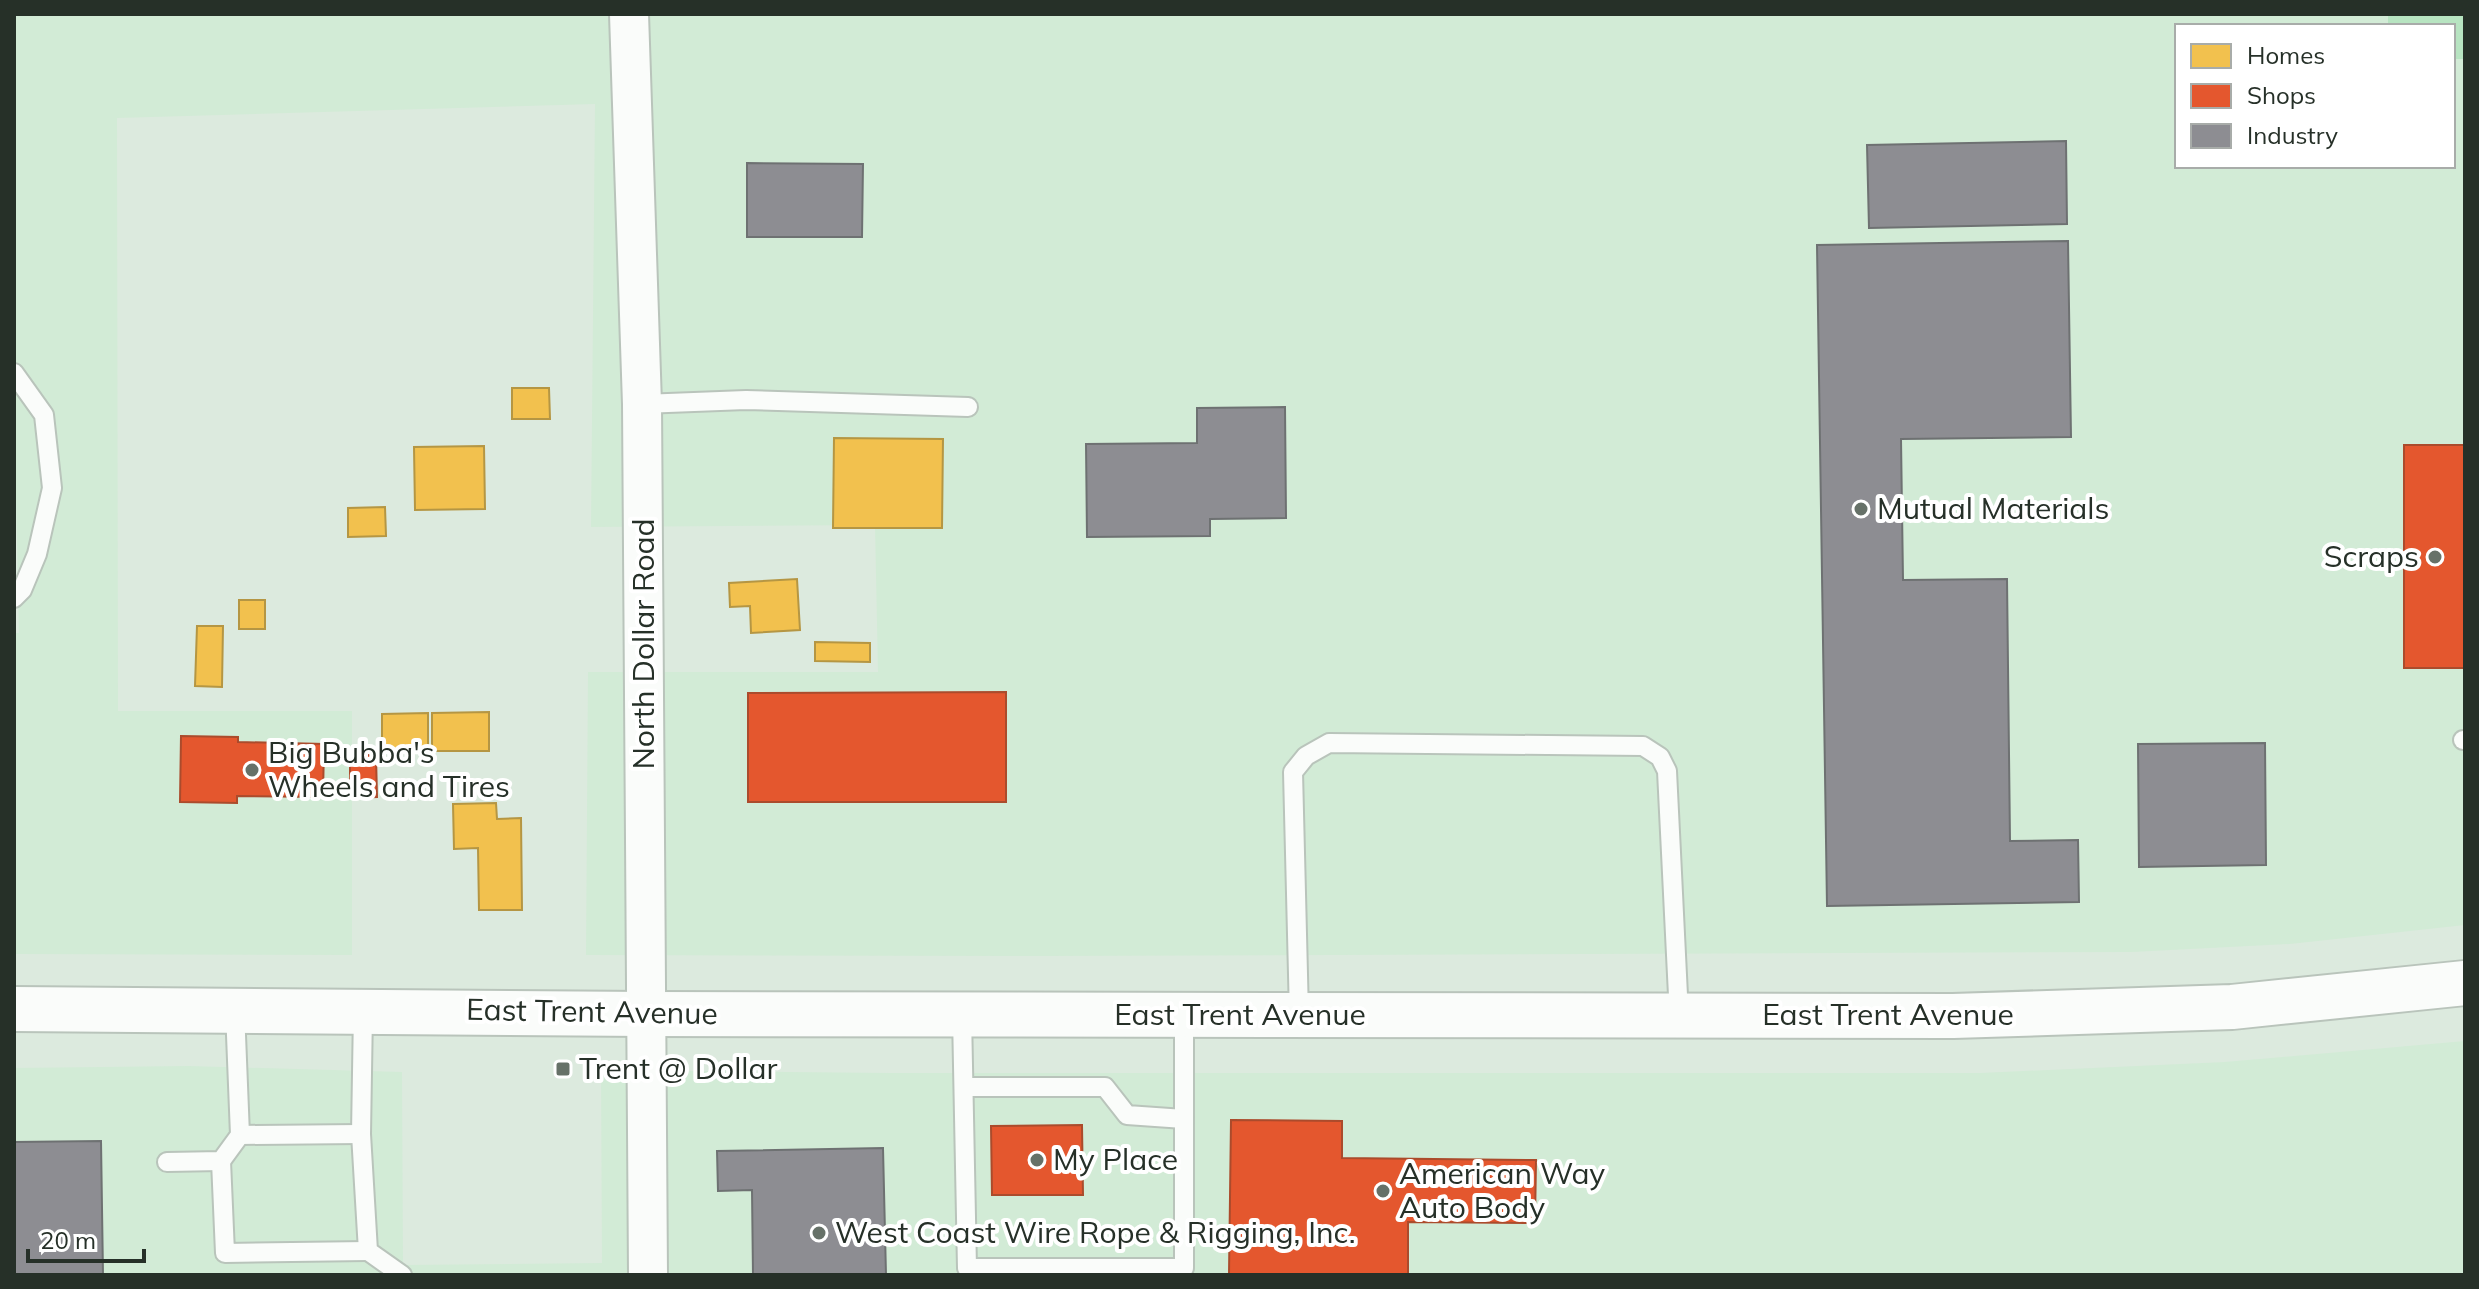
<svg xmlns="http://www.w3.org/2000/svg" width="2479" height="1289" font-family="Mulish,sans-serif">
  <rect width="100%" height="100%" fill="#dceade"/>
  <g fill="#d2ebd6">
    <path d="M14 14H2388V26H2177V166H2453V59H2465V925L2290 944 2132 952 1042 956 586 955 588 672H878L875 525 591 527 595 104 117 118 118 711H352V955L14 954V633H19L14 404Z"/>
    <path d="M2465 1041V1275H14V1068L189 1066 402 1072 403 1265 602 1263 601 1070 890 1073H1980L2225 1062Z"/>
  </g>
  <path fill="#b7e4c1" d="M2388 14H2465V59H2453V26H2388Z"/>
  <g fill="#f2c14e" stroke="#b59643" stroke-width="2">
    <path d="M512 388H549L550 419H512Z"/>
    <path d="M834 438 943 439 942 528H833Z"/>
    <path d="M484 446 485 509 415 510 414 447Z"/>
    <path d="M385 507 386 536 348 537V508Z"/>
    <path d="M797 579 800 630 751 633 750 606 730 607 729 583Z"/>
    <rect x="239" y="600" width="26" height="29"/>
    <path d="M197 626H223L222 687 195 686Z"/>
    <path d="M815 642 870 643V662L815 661Z"/>
    <path d="M489 712V751H432V713Z"/>
    <path d="M428 713V753H382V714Z"/>
    <path d="M496 803 497 819 521 818 522 910H479L478 848 454 849 453 804Z"/>
  </g>
  <g fill="#e4572e" stroke="#ab4b2c" stroke-width="2">
    <rect x="2404" y="445" width="61" height="223"/>
    <path d="M1006 692V802H748V693Z"/>
    <path d="M181 736 238 737V742L324 744 323 797 237 796V803L180 802Z"/>
    <path d="M350 755H376L377 797 350 798Z"/>
    <path d="M1231 1120 1342 1121V1158L1536 1160 1535 1223 1408 1222V1275H1229Z"/>
    <path d="M1082 1125 1083 1195H992L991 1126Z"/>
  </g>
  <g fill="#8d8d92" stroke="#6e7172" stroke-width="2">
    <path d="M2066 141 2067 224 1869 228 1867 145Z"/>
    <path d="M747 163 863 164 862 237H747Z"/>
    <path d="M2068 241 2071 437 1901 439 1903 580 2007 579 2010 841 2078 840 2079 902 1827 906 1817 245Z"/>
    <path d="M1285 407 1286 518 1210 519V536L1087 537 1086 444 1197 443V408Z"/>
    <path d="M2265 743 2266 865 2139 867 2138 744Z"/>
    <path d="M101 1141 103 1275H14V1142Z"/>
    <path d="M883 1148 886 1275H753L752 1190 718 1191 717 1151Z"/>
  </g>
  <g fill="none" stroke-linecap="round" stroke-linejoin="round">
    <g stroke="#b9c4bb" stroke-width="22">
      <g id="service">
        <path d="M14 373 44 415 52 488 37 554 22 590 14 598"/>
        <path d="M642 404 746 400 968 407"/>
        <path d="M2463 740H2465"/>
        <path d="M363 1012 361 1134 368 1251 402 1275"/>
        <path d="M962 1015 967 1268H1184V1015"/>
        <path d="M1299 1015 1293 772 1306 756 1329 743 1643 746 1660 757 1667 771 1679 1016"/>
        <path d="M964 1087H1105L1127 1115 1184 1119"/>
        <path d="M240 1135 361 1134"/>
        <path d="M221 1161 225 1253 368 1251"/>
        <path d="M167 1162 221 1161 240 1135 235 1010"/>
      </g>
    </g>
    <g stroke="#b9c4bb" stroke-width="42">
      <path id="minor" d="M629 14 642 404 648 1275"/>
    </g>
    <g stroke="#b9c4bb" stroke-width="48">
      <path id="primary" d="M14 1009 646 1014 1953 1016 2232 1007 2465 983"/>
    </g>
    <use href="#service" stroke="#fafcfa" stroke-width="18"/>
    <use href="#minor" stroke="#fafcfa" stroke-width="38"/>
    <use href="#primary" stroke="#fafcfa" stroke-width="44"/>
  </g>
  <g fill="#667168" stroke="#fff" stroke-width="3">
    <circle cx="1861" cy="509" r="8"/>
    <circle cx="2435" cy="557" r="8"/>
    <circle cx="252" cy="770" r="8"/>
    <rect x="555" y="1061" width="16" height="16" rx="4"/>
    <circle cx="1037" cy="1160" r="8"/>
    <circle cx="1383" cy="1191" r="8"/>
    <circle cx="819" cy="1233" r="8"/>
  </g>
  <g text-anchor="middle" stroke-width="8" stroke-linejoin="round" paint-order="stroke">
    <g font-size="30" fill="#263028" stroke="#fff" text-anchor="start">
      <text x="1877" y="519">Mutual Materials</text>
      <text x="2419" y="567" text-anchor="end">Scraps</text>
      <text x="268" y="763">Big Bubba's<tspan x="268" dy="34">Wheels and Tires</tspan></text>
      <text x="579" y="1079">Trent @ Dollar</text>
      <text x="1053" y="1170">My Place</text>
      <text x="1399" y="1184">American Way<tspan x="1399" dy="34">Auto Body</tspan></text>
      <text x="835" y="1243">West Coast Wire Rope &amp; Rigging, Inc.</text>
    </g>
    <g font-size="30" fill="#263028" stroke="#fff">
      <text transform="translate(644 644) rotate(-90)" y="10">North Dollar Road</text>
      <text transform="translate(592 1012) rotate(1)" y="10">East Trent Avenue</text>
      <text x="1240" y="1025">East Trent Avenue</text>
      <text x="1888" y="1025">East Trent Avenue</text>
    </g>
  </g>
  <rect width="2479" height="1289" fill="none" stroke="#263028" stroke-width="32"/>
  <rect x="2175" y="24" width="280" height="144" fill="#ffffff" stroke="#a8aca9" stroke-width="2"/>
  <rect x="2191" y="44" width="40" height="24" fill="#f2c14e" stroke="#a8aca9" stroke-width="2"/>
  <text x="2247" y="64" font-size="24" fill="#263028">Homes</text>
  <rect x="2191" y="84" width="40" height="24" fill="#e4572e" stroke="#a8aca9" stroke-width="2"/>
  <text x="2247" y="104" font-size="24" fill="#263028">Shops</text>
  <rect x="2191" y="124" width="40" height="24" fill="#8d8d92" stroke="#a8aca9" stroke-width="2"/>
  <text x="2247" y="144" font-size="24" fill="#263028">Industry</text>
  <path d="M28 1249v12h116v-12" fill="none" stroke="#263028" stroke-width="4"/>
  <text x="40" y="1249" font-size="24" fill="#263028" stroke="#ffffff" stroke-width="6" paint-order="stroke">20 m</text>
</svg>
